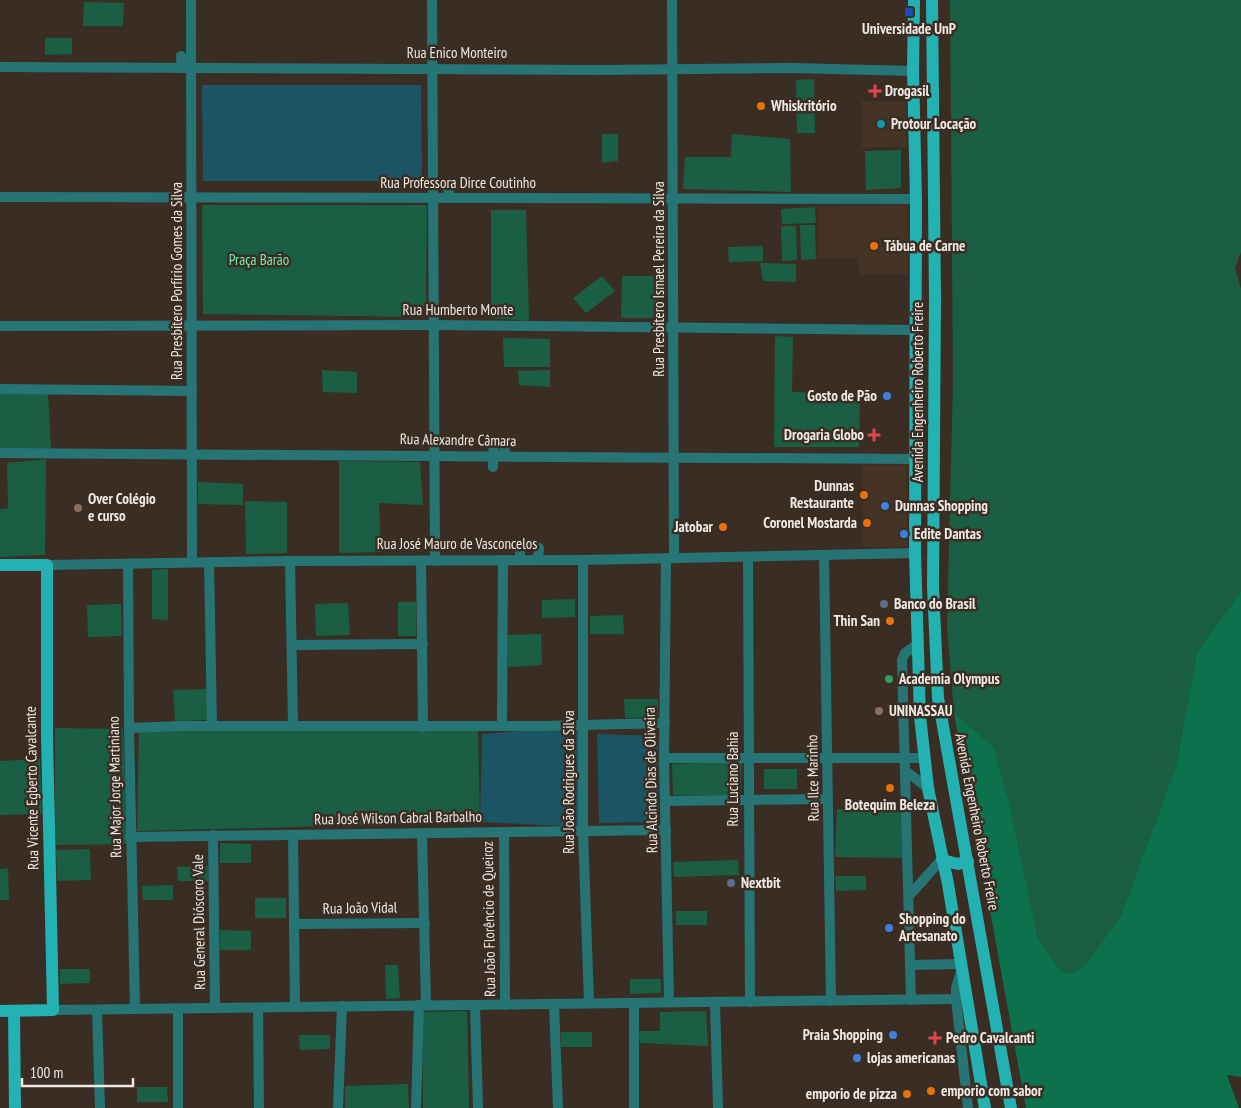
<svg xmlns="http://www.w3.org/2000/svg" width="1241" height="1108" font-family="'PT Sans Narrow',sans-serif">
  <rect width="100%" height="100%" fill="#3a2e24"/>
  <g fill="#453325">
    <path d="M862 101H906L907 147H862Z"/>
    <path d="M907 205 908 274 859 275 858 258H818V206Z"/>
    <path d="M863 465H906L907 547H863Z"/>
  </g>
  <g fill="#1a5f43">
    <path d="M950 0H1241V252L1235 268 1241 289V591L1197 652 1176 766 1121 915 1086 964 1071 974 1061 971 1038 938 1010 806 994 747 954 713 947 627 953 380Z"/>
    <path d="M84 2 124 3 123 26H83Z"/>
    <path d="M45 38H72V54L45 55Z"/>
    <path d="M814 79 815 133H797L796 80Z"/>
    <path d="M602 134H618V161L602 163Z"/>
    <path d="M732 134 790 139 791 192 683 189 685 157H731Z"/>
    <path d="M901 150V188L866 190 865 151Z"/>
    <path d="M202 205H427L426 317 203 314Z"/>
    <path d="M815 207 816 223 782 224 781 209Z"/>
    <path d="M491 210H526L529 321 491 318Z"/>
    <path d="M800 225H815L816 259 801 260Z"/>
    <path d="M781 226H796L797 260 782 261Z"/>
    <path d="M763 246V261L729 262 728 247Z"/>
    <path d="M760 263 796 264V282L763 281Z"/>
    <path d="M602 276 615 291 586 313 573 298Z"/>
    <path d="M622 276H663V318H621Z"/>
    <path d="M775 336 793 337 792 392 860 394 859 447H774Z"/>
    <path d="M503 338 550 339V367H504Z"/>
    <path d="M322 370 357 372V393L323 392Z"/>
    <path d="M550 370V387L519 385 518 371Z"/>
    <path d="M48 392 51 449H0V393Z"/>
    <path d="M46 459 45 555 0 557V509L8 508 7 463Z"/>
    <path d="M339 461 420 462 423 505 379 503 381 552 339 553Z"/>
    <path d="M198 482 243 484V505L198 504Z"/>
    <path d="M245 501 287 502V553L246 554Z"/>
    <path d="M168 569V620L152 619V570Z"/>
    <path d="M575 599V617L542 618V600Z"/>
    <rect x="398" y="602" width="18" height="34"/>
    <path d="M348 603 350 635 316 636 315 604Z"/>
    <path d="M121 604 122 636 88 637 87 605Z"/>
    <path d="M623 615 624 634H590V616Z"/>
    <path d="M541 634 542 665 508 667 507 635Z"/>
    <path d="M207 689 208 720 175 721 173 690Z"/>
    <path d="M624 699H658V717L625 718Z"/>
    <path d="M478 726 480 822 137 831 139 730Z"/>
    <path d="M55 728 123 729 127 844 55 845Z"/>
    <path d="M40 759 42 814 0 815V761Z"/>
    <path d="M742 762 740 796 673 795 672 764Z"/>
    <rect x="764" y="769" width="33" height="20"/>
    <path d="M837 809H902L904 858 835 857Z"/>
    <path d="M220 843 251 844V863H220Z"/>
    <path d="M90 849 91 880 57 881 56 850Z"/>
    <path d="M738 860 739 875 674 877 673 862Z"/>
    <path d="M208 866V881H178L177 867Z"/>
    <path d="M8 868 9 900H0V869Z"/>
    <path d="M835 876H866V890L836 891Z"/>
    <path d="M173 885V900H143L142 886Z"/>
    <rect x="255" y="898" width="31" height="20"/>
    <rect x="676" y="911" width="31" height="14"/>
    <path d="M220 930 251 931V950H220Z"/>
    <path d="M385 965H398L400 998 386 999Z"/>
    <path d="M60 969H90V983L60 984Z"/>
    <path d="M630 979H661V993L630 994Z"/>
    <path d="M467 1011 469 1108H423L422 1012Z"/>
    <path d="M706 1011 708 1046 640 1043 638 1031H660V1012Z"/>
    <rect x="561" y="1032" width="31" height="15"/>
    <path d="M299 1035H330V1049L300 1050Z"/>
    <path d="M408 1084 409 1108H345V1086Z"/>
    <path d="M137 1087H167L168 1102H137Z"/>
  </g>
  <path fill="#0b724d" d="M1241 591V1077L1227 1075 1239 1108H1026L954 713 994 747 1010 806 1038 938 1061 971 1071 974 1086 964 1121 915 1176 766 1197 652Z"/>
  <g fill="#1b5563">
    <path d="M202 85H421L422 181H203Z"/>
    <path d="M581 726 582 827 480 822 482 734Z"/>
    <path d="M597 734 658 736 659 822 599 823Z"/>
  </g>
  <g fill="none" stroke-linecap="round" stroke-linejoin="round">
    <g stroke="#267474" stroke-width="10">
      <path d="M191 0 192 562"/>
      <path d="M432 0 435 561"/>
      <path d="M672 0 674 558"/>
      <path d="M181 56 182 68"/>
      <path d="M0 67 601 70 792 68 913 71"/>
      <path d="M448 185 449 198"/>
      <path d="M0 197 916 199"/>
      <path d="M0 326 433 325 916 330"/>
      <path d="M0 389 192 391"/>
      <path d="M493 443 494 456"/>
      <path d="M504 443 505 456"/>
      <path d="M0 453C305 454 611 459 916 459"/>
      <path d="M493 467V456"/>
      <path d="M520 546V560"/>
      <path d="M824 555 831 1001"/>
      <path d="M748 557 750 1002"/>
      <path d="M666 558 664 758 669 1002"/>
      <path d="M538 560 539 548"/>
      <path d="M583 560V831L589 1003"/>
      <path d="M290 561 293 726"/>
      <path d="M421 561 423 727"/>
      <path d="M209 562 212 726"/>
      <path d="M128 564 129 728 135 1009"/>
      <path d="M47 565 290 561 583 560 915 553"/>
      <path d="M292 645 423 644"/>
      <path d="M502 726 503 560"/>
      <path d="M129 728 182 726H543L665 723"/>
      <path d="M664 758H924"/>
      <path d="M907 772 928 788"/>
      <path d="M665 801 828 799"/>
      <path d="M504 832 505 1005"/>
      <path d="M422 833 426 1005"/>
      <path d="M213 835 215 1008"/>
      <path d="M293 835 295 1007"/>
      <path d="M130 837 666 830"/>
      <path d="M909 896 942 859"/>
      <path d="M296 924 425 923"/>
      <path d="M911 965 961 964"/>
      <path d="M956 999 968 1108"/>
      <path d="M911 1000 902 660 905 653 917 645"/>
      <path d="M715 1002 718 1108"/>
      <path d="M634 1003V1108"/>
      <path d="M554 1004 558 1108"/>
      <path d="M475 1005 478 1108"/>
      <path d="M258 1008 259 1108"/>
      <path d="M178 1009V1108"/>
      <path d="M53 1010 956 999V988L962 968"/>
      <path d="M97 1010 100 1108"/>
      <path d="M338 1108 342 1006"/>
      <path d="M416 1108 419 1005"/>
    </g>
    <g stroke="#23b1b1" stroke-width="12">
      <path d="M914 0 913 71 916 199 915 553 920 716 928 788 948 884 985 1108"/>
      <path d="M932 0 935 298 933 587 938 698 1011 1108"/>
      <path d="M0 565H47V735L53 1010 0 1011"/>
      <path d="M942 860 958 864 968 861"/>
      <path d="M14 1011 15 1108"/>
    </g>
  </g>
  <rect fill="#1a4fb4" stroke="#3a2e24" stroke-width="2" x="904" y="7" width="10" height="10" rx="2.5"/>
  <g fill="#e0444e" stroke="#3a2e24" stroke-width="2">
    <path d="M872.5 83.5h5v5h5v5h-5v5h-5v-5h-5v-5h5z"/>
    <path d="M871.5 427.5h5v5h5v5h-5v5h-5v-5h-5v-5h5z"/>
    <path d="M932.5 1030.5h5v5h5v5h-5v5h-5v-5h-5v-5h5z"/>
  </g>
  <g fill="#e8710a" stroke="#3a2e24" stroke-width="2">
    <circle cx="761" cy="106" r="5"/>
    <circle cx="874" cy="246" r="5"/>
    <circle cx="864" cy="495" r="5"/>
    <circle cx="867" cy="523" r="5"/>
    <circle cx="723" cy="527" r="5"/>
    <circle cx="890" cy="621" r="5"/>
    <circle cx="890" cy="788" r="5"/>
    <circle cx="931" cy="1091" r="5"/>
    <circle cx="907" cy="1094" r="5"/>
  </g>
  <circle fill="#0f9aa8" stroke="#3a2e24" stroke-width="2" cx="881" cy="124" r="5"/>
  <g fill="#3f7fe0" stroke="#3a2e24" stroke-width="2">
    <circle cx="887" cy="396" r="5"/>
    <circle cx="885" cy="506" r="5"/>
    <circle cx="904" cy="534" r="5"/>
    <circle cx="889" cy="928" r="5"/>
    <circle cx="893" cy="1035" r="5"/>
    <circle cx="857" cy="1058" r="5"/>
  </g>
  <g fill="#8d6e63" stroke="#3a2e24" stroke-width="2">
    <circle cx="78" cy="508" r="5"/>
    <circle cx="879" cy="711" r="5"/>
  </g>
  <g fill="#5c6f8a" stroke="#3a2e24" stroke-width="2">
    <circle cx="884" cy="604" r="5"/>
    <circle cx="731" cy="883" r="5"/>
  </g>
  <circle fill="#2e9e5b" stroke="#3a2e24" stroke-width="2" cx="889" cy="679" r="5"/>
  <g text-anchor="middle" stroke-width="5" stroke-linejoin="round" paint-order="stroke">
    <g font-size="15" font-weight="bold" fill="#f0e8e2" stroke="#3a2e24" text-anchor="start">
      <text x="909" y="34" text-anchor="middle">Universidade UnP</text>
      <text x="885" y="96">Drogasil</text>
      <text x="771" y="111">Whiskritório</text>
      <text x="891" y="129">Protour Locação</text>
      <text x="884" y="251">Tábua de Carne</text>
      <text x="877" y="401" text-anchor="end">Gosto de Pão</text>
      <text x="864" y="440" text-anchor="end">Drogaria Globo</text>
      <text x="854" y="491" text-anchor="end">Dunnas<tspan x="854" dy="17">Restaurante</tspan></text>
      <text x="88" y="504">Over Colégio<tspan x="88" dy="17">e curso</tspan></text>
      <text x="895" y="511">Dunnas Shopping</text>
      <text x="857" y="528" text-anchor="end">Coronel Mostarda</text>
      <text x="713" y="532" text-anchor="end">Jatobar</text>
      <text x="914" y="539">Edite Dantas</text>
      <text x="894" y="609">Banco do Brasil</text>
      <text x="880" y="626" text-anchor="end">Thin San</text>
      <text x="899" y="684">Academia Olympus</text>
      <text x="889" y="716">UNINASSAU</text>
      <text x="890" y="810" text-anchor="middle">Botequim Beleza</text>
      <text x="741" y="888">Nextbit</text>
      <text x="899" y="924">Shopping do<tspan x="899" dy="17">Artesanato</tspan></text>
      <text x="883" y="1040" text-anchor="end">Praia Shopping</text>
      <text x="946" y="1043">Pedro Cavalcanti</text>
      <text x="867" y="1063">lojas americanas</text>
      <text x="941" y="1096">emporio com sabor</text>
      <text x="897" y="1099" text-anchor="end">emporio de pizza</text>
    </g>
    <g font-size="15" fill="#f0e8e2" stroke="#3a2e24">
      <text x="457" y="58">Rua Enico Monteiro</text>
      <text x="458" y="188">Rua Professora Dirce Coutinho</text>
      <text transform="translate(659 279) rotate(-90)" y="5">Rua Presbítero Ismael Pereira da Silva</text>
      <text transform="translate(177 281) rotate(-90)" y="5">Rua Presbítero Porfírio Gomes da Silva</text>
      <text x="458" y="315">Rua Humberto Monte</text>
      <text transform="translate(918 392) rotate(-90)" y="5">Avenida Engenheiro Roberto Freire</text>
      <text transform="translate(458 440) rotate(1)" y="5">Rua Alexandre Câmara</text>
      <text x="457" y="549">Rua José Mauro de Vasconcelos</text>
      <text transform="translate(813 778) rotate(-91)" y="5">Rua Ilce Marinho</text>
      <text transform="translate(733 779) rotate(-90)" y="5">Rua Luciano Bahia</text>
      <text transform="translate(651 780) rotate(-91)" y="5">Rua Alcindo Dias de Oliveira</text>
      <text transform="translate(569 782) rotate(-90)" y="5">Rua João Rodrigues da Silva</text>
      <text transform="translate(115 787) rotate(-91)" y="5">Rua Major Jorge Martiniano</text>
      <text transform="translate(32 788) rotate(-91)" y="5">Rua Vicente Egberto Cavalcante</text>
      <text transform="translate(398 818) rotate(-1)" y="5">Rua José Wilson Cabral Barbalho</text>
      <text transform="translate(977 822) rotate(79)" y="5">Avenida Engenheiro Roberto Freire</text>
      <text transform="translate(360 908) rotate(-1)" y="5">Rua João Vidal</text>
      <text transform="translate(489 919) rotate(-91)" y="5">Rua João Florêncio de Queiroz</text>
      <text transform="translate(199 922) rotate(-91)" y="5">Rua General Dióscoro Vale</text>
    </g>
    <g font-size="15" fill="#72eab3" stroke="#3a2e24">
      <text x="259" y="265">Praça Barão</text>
    </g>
  </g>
  <path d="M22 1078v8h111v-8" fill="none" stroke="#f0e8e2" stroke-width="2.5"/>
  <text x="30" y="1078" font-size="15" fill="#f0e8e2" stroke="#3a2e24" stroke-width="4" paint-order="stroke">100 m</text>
</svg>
